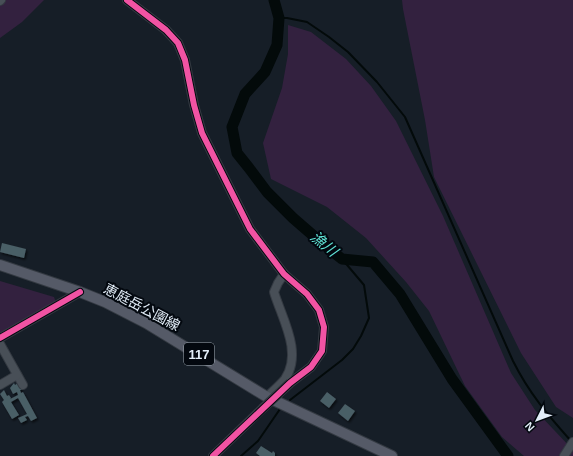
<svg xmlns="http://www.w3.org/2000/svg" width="573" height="456" font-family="Arial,'Noto Sans JP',sans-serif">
  <defs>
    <filter id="shadow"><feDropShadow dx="1.5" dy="2" stdDeviation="1" flood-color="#0009"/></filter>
  </defs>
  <rect width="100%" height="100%" fill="#161e27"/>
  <g fill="#33213f">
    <path d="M0 0H44L22 22 0 38Z"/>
    <path d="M402 0H573V418L556 407 521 353 434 177 425 120 403 9Z"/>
    <path d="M288 25 311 32 346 59 371 86 396 121 443 216 511 373 535 410 573 450V456H524L502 437 465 386 429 311 406 282 366 238 327 207 271 179 263 143 282 88 288 54Z"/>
    <path d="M0 281 54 297 56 303 0 334Z"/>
  </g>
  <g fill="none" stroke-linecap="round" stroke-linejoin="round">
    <g stroke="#030a0a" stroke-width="2">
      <path d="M279 18H287L307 22 329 37 348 52 377 82 405 117 513 361C529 393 547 414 571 441"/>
      <path d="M290 400 342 360 353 349 361 336 369 318 364 285 342 259"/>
      <path d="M241 456 258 441 280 409"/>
    </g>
    <path stroke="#030a0a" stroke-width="11" d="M274 0 279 18 277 45 265 72 245 94 232 127 237 153 249 168 267 192 293 218 323 244 342 259 373 262 400 294 452 379 508 456"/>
  </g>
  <g fill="#4a5e66" filter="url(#shadow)">
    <path d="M2 243 26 249 24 258 0 252Z"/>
    <path d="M14 383 15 385 18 383 22 390H20L21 393 23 392 37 418 31 421 28 416 25 417 27 420 21 423 18 418 27 414 18 398 11 402 19 415 12 419 2 402 4 400 0 394 4 390 7 396 9 395 11 398 10 399 18 395 17 392 13 394 10 388Z"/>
    <path d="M327 392 336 399 329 408 320 401Z"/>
    <path d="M345 404 355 411 348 421 338 413Z"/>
    <path d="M261 446 272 453 273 451 275 453V456H260L256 453Z"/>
  </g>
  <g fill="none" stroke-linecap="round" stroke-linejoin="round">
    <g stroke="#343a42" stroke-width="10">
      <g id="minor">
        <path d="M127 0 166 30 178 43 185 60 194 105 202 133 250 229 284 274 307 294 319 310 324 327 322 351 311 367 290 383"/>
        <path d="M0 1 1 0"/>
        <path d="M0 338 80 292"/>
        <path d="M0 344 23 385"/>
        <path d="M0 385 17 375"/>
        <path d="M267 397C273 391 280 385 285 379 303 352 282 319 274 292L278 283 284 274"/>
        <path d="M213 456 262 409"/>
        <path d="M564 456 573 442"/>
      </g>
    </g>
    <g stroke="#343a42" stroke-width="12">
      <path id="major" d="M0 265 80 292 105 302 146 323 267 397 392 456"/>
    </g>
    <use href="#minor" stroke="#484f57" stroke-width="8"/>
    <use href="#major" stroke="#555a67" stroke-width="10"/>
    <g stroke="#343a42" stroke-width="10" stroke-linecap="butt">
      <path id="minor-bridge" d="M262 409 290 383"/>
    </g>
    <use href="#minor-bridge" stroke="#484f57" stroke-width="8"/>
    <g stroke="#03080f" stroke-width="8">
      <g id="cycleway">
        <path d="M127 0 166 30 178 43 185 60 194 105 202 133 250 229 284 274 307 294 319 310 324 327 322 351 311 367 290 383 213 456"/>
        <path d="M0 338 80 292"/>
      </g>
    </g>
    <use href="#cycleway" stroke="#f153a3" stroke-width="6"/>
  </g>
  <g text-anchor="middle" stroke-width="4" stroke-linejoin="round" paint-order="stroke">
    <rect fill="#03080f" stroke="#a0a9b3" stroke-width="1" x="184" y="343" width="30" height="22" rx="3"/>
    <g font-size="13" font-weight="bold" fill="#e3eef9">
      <text x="199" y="359">117</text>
    </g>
    <g font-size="14" fill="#e3eef9" stroke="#03080f">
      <text transform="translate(142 307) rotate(28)" y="5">恵庭岳公園線</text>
    </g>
    <g font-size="15" font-style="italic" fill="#5fe2d4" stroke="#03080f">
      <text transform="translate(324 244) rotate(40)" y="5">漁川</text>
    </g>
  </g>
  <g transform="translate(537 420) rotate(228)" stroke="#03080f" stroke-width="3" paint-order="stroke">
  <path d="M0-3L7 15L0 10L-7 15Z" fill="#e3eef9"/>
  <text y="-6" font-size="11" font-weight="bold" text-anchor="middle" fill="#e3eef9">N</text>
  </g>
</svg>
